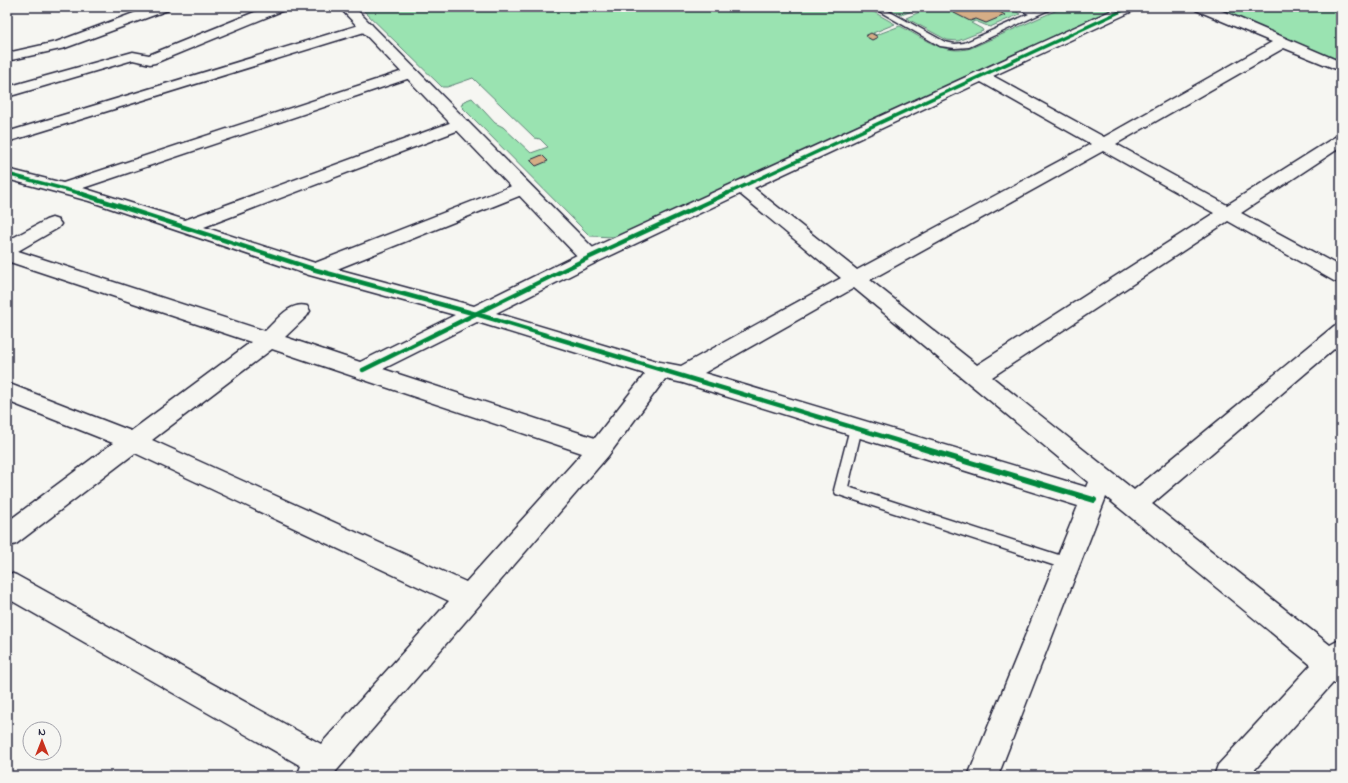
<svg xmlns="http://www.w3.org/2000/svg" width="1348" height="783" font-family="'Indie Flower',sans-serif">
  <rect width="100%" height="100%" fill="#f6f6f2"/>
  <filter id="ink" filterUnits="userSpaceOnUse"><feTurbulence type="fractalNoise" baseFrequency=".025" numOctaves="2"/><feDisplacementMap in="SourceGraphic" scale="8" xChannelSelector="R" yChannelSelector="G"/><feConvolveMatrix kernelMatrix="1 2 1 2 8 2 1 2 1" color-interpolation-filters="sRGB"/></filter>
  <g filter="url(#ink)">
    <g fill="#9ae3b1" stroke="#5e8276">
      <path d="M360 7H865L895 24 873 33 876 35 900 26C923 38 945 56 971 48L1064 7H1117L615 237 590 236 461 106 464 101 472 98 495 123 503 127 531 153 548 147 540 139 535 138 473 78 447 87H442Z"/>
      <path d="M886 7H923L901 15Z"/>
      <path d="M931 7H1009L1020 14 990 27 975 21 971 23 982 29 983 31 958 41 947 40 906 18Z"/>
      <path d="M1212 7H1341V62Z"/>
    </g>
    <g fill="#d5ad86" stroke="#22223b">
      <path d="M942 7H1000L1003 9 998 11 1005 15 986 23 976 19 970 21Z"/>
      <path d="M871 33 878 37 872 40 865 36Z"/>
      <path d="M542 155 548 161 536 166 530 160Z"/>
    </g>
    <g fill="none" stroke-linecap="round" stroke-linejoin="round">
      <g stroke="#22223b" stroke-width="3">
        <g id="lane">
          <path d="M872 7H881L945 42 955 44 964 43 1029 14 1015 7H1025L1035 11 1045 7H1055L969 47 955 48 940 46Z"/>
          <path d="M856 423 860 424 862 428 848 487 1068 558 1073 559 1075 564 1073 569 1068 570 836 494 834 490 850 428 852 424Z"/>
        </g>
      </g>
      <g stroke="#22223b" stroke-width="3">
        <g id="street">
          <path d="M267 7H286L284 10 155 63 150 64 133 60 7 97V87L133 52 149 55Z"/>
          <path d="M1119 7H1137L1135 10 993 76 1104 137 1272 42 1196 10 1194 7H1213L1341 62V71L1284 48 1116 144 1227 205 1335 137 1341 135V147L1241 213 1341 267V283L1334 281 1228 221 992 377 1134 490 1334 326 1341 323V343L1152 504 1330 645 1341 639V686L1333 683 1249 776H1214L1218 765 1311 665 1106 497 998 776H968L1078 506 683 383 665 379 608 456 332 776H297L301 766 7 598V572L16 575 321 744 449 601 135 453 16 544 7 547V522L113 443 7 401V383L131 431 251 342 7 261V241L46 220 52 218 58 220 61 224 58 228 18 251 265 331C277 320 290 301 307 306L310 311 307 316 285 337 360 362 455 315 309 275 89 201 7 179V169L63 183 406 70 411 68 416 70 419 73 416 76 83 188 185 220 455 121 461 119 467 121 469 124 467 127 204 227 315 263 517 184 523 183 529 184 532 188 529 192 337 269 474 306 583 252ZM981 82 1091 144 857 270 754 188ZM1103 151 1214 213 977 365 870 280ZM740 194 841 278 681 366 660 362 496 313 597 262ZM854 288 1088 482 1086 487 704 373ZM477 322 645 374 595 438 383 369ZM272 349 582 453 466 582 152 440Z"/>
          <path d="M366 23 371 24 373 27 371 30 7 142V132Z"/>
        </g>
      </g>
      <g stroke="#22223b" stroke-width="3">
        <g id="secondary">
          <path d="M150 7H170L168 10 65 48 7 61V53L56 42Z"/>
          <path d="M339 7H354L597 252 600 257 597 262 590 263 583 262Z"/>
        </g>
      </g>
      <use href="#lane" fill="#f6f6f2" fill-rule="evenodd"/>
      <use href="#street" fill="#f6f6f2" fill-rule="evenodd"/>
      <use href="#secondary" fill="#f6f6f2" fill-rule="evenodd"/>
      <g stroke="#f6f6f2" stroke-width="5">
        <g id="cycleway-far2">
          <path d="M7 174 83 194"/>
          <path d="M726 194 1130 7"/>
        </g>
      </g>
      <g stroke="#f6f6f2" stroke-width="7">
        <g id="cycleway-far1">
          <path d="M79 193 316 270 476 314 925 449"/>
          <path d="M363 370 590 257 728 193"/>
        </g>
      </g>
      <g stroke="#f6f6f2" stroke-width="8">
        <path id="cycleway" d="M921 448 1094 500"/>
      </g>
      <use href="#cycleway-far2" stroke="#00873e" stroke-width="3.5"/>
      <use href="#cycleway-far1" stroke="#00873e" stroke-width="4.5"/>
      <use href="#cycleway" stroke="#00873e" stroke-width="6"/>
    </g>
  </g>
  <rect width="1348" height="783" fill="none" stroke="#f6f6f2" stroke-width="24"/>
  <rect x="12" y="12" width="1324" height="759" fill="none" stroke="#22223b" stroke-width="1.5" filter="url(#ink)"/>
  <g transform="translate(42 741)"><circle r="19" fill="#f6f6f2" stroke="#a1a1a9"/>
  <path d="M0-3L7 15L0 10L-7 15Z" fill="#c8321e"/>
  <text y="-6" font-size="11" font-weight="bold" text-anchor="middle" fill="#22223b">N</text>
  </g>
</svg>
